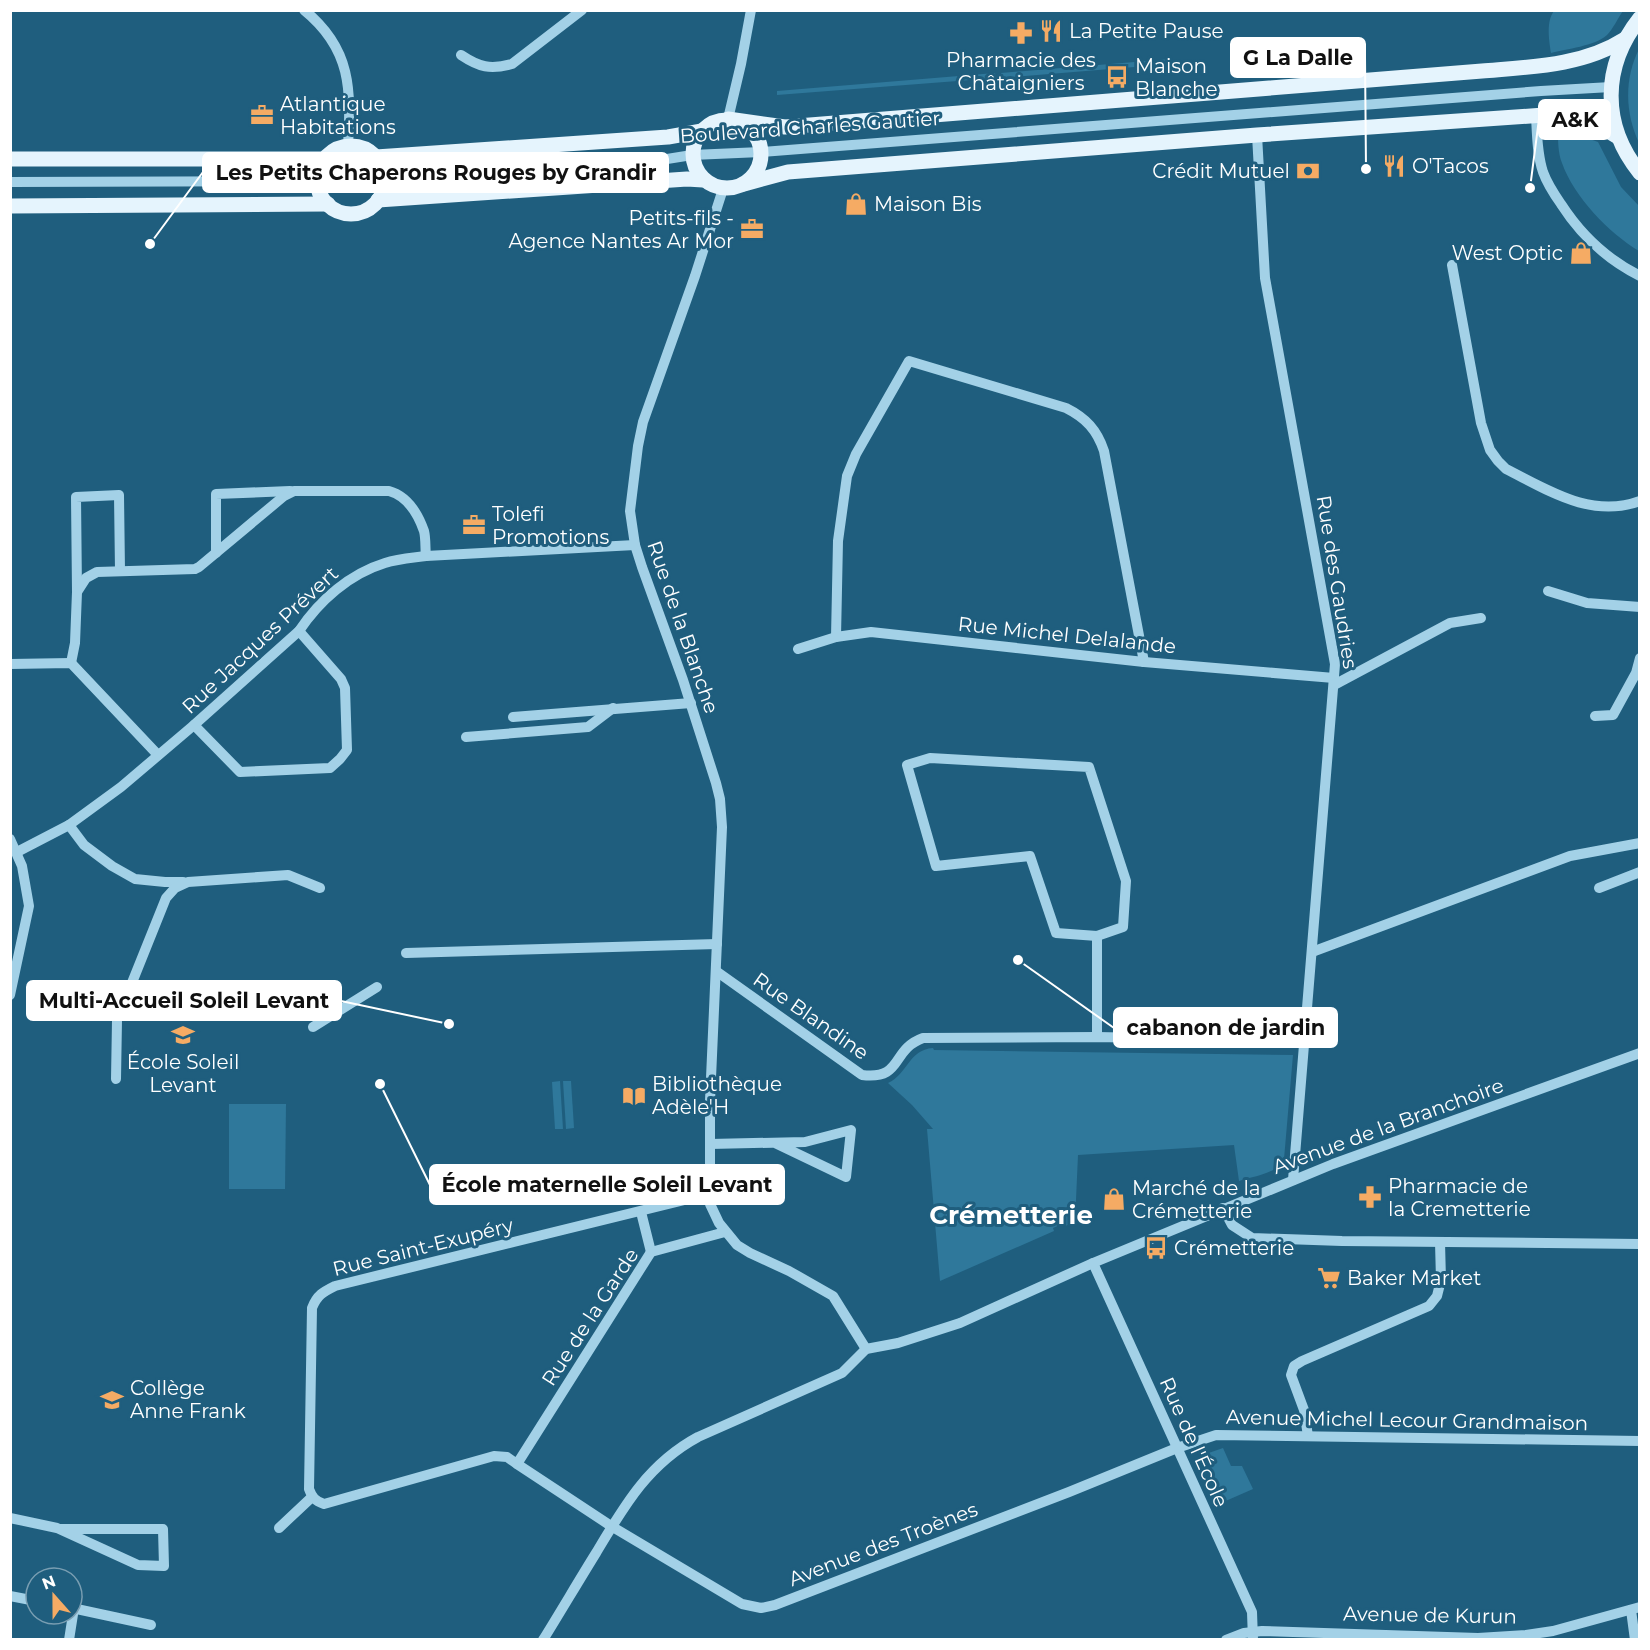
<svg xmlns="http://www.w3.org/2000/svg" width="1650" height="1650" font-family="Montserrat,sans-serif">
  <rect width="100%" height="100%" fill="#1f5e7e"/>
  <g fill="#2f789b">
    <path d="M1554 11V10L1623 11C1618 18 1613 29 1607 35 1595 46 1566 49 1551 53 1549 40 1546 21 1554 11Z"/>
    <path d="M1639 49V143C1625 113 1624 79 1639 49Z"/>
    <path d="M1171 59V64L1001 78V73Z"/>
    <path d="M995 73 996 78 777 95V91Z"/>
    <path d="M1558 131 1587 138 1598 142 1621 187 1639 206V251C1609 233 1574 197 1562 163 1558 153 1558 141 1558 131Z"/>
    <path d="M933 1048 934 1050 1293 1055 1284 1159C1277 1174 1254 1176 1239 1181L1234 1145 1078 1155 1075 1222 1065 1226 1064 1223 1053 1228 1054 1231 940 1281 927 1129H933L912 1105 888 1083C908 1074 908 1050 933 1048Z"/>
    <path d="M560 1081 563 1129H555L552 1082Z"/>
    <path d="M563 1081H571L574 1128 566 1129Z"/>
    <path d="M229 1104H286L285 1189H229Z"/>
    <path d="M1223 1448 1231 1466H1242L1253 1489 1221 1503 1200 1456Z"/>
  </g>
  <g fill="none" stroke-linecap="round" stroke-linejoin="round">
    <g stroke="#a3d1e7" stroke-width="10">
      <path d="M304 10C352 49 351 90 348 146"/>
      <path d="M461 55C479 67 490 70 512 64L582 10"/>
      <path d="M1536 116C1537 134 1537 154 1543 172 1547 183 1554 194 1561 204 1581 235 1606 259 1640 276"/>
      <path d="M728 119 741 64 751 10"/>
      <path d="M1257 135 1265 278 1335 664 1293 1180"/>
      <path d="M10 182 292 181 384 179 518 171 667 159 692 155 761 152 1541 91 1611 87"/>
      <path d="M723 189 695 276 643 422 638 446 630 511 635 545 642 567 683 680 716 783 720 799 722 827 710 1101V1204L719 1223 737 1245 750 1253 789 1271 833 1296 866 1349"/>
      <path d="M1452 265 1481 423 1490 450 1498 461 1506 469C1548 490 1591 519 1640 501"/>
      <path d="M216 553V494L290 491"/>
      <path d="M77 591 76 497 119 495 120 571"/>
      <path d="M1548 591 1587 603 1640 607"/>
      <path d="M836 637 838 541 847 476 856 454 909 361 1066 408C1086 418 1097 430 1104 451L1144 662"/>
      <path d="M798 649 836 637 871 632 1144 662 1334 678"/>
      <path d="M71 663 75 643 77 592 86 578 97 572 195 569 199 567 284 496 294 491H389C407 496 418 514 424 531 426 539 425 548 426 556"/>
      <path d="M10 664 71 663 158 755"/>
      <path d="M1334 685 1450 623 1481 618"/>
      <path d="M1595 716 1613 715 1636 673 1640 658"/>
      <path d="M513 717 691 703"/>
      <path d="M194 725 240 772 330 768 340 759 347 750 345 688 341 679 299 631"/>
      <path d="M466 737 588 727 613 708"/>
      <path d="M930 758 1089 767 1126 881 1123 927 1097 936 1056 933 1030 856 936 866 907 765Z"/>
      <path d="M69 825 84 845 112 866 135 879 165 882H183"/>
      <path d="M10 839 22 866 29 906 10 995"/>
      <path d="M17 852 69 825 121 787 194 725 299 631C319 601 349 574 385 563 398 559 412 558 426 556L635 545"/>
      <path d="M1599 888 1640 872"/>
      <path d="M1097 936V1037"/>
      <path d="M1312 952 1570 856 1640 843"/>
      <path d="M406 953 717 944"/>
      <path d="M716 971 862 1075C904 1080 890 1050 923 1038L1097 1037 1304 1041"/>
      <path d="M313 1027 377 987"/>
      <path d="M116 1079 117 1020 166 898 175 888 188 882 288 875 320 888"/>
      <path d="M710 1144 805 1142 851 1130 846 1177 775 1143"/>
      <path d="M709 1194 335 1286C323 1292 317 1295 312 1308L309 1489C312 1497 315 1501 324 1504L494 1456 507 1457 517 1464 651 1252 725 1232"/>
      <path d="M1223 1208 1232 1225 1252 1238 1342 1241 1640 1244"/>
      <path d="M641 1212 651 1252"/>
      <path d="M1093 1263 1252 1612 1253 1640"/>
      <path d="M1308 1436 1304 1410 1291 1375 1294 1366 1302 1361 1429 1306 1437 1296 1441 1280 1440 1242"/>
      <path d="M517 1464 611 1526 742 1604 761 1608 775 1605 1069 1492 1177 1448 1216 1435 1640 1441"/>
      <path d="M10 1518 57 1528 138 1565 164 1566 163 1529H60"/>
      <path d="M279 1528 312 1497"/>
      <path d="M10 1596 36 1601"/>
      <path d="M72 1608 151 1625"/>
      <path d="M1631 1610 1635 1640"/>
      <path d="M69 1640 74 1608"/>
      <path d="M543 1640C561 1611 578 1582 596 1553 624 1506 648 1464 698 1437L842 1373 866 1349 898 1343 960 1323 1093 1263 1333 1164 1640 1053"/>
      <path d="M1226 1640 1244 1633 1262 1631 1478 1638 1526 1635 1553 1631 1640 1607"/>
    </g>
    <g stroke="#e5f4fd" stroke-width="15">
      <path d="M1640 18C1602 66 1601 125 1640 173"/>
      <path d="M728 119 785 127 1482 71C1530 67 1583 66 1625 39"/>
      <circle cx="727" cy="154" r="34"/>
      <circle cx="351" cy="180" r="34"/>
      <path d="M376 157 668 137 702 131"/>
      <path d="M10 159H324"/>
      <path d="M744 184 788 172 1257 135 1544 115C1568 117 1597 123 1618 137"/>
      <path d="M378 200 687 179 703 180"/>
      <path d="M10 206 328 204"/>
    </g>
  </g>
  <defs>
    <g id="restaurant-bare" transform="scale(1.8)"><path d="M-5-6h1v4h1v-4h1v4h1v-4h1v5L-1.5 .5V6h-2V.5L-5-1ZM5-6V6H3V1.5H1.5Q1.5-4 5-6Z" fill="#f5ab64" stroke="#1f5e7e" stroke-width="2.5" paint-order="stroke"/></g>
    <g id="pharmacy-bare" transform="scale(1.8)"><path d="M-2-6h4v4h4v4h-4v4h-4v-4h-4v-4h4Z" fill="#f5ab64" stroke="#1f5e7e" stroke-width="2.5" paint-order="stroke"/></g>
    <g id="bus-bare" transform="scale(1.8)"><path d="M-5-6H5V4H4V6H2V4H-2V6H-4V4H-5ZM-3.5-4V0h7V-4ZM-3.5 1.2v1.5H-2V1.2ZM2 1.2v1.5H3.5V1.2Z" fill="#f5ab64" stroke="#1f5e7e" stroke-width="2.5" paint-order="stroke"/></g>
    <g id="office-bare" transform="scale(1.8)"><path d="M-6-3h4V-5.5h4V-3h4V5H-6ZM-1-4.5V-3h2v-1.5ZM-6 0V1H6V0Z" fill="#f5ab64" stroke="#1f5e7e" stroke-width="2.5" paint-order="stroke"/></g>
    <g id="bank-bare" transform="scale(1.8)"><path d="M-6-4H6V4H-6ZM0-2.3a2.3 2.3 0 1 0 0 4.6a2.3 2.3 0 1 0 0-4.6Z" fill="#f5ab64" stroke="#1f5e7e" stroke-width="2.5" paint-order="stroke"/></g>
    <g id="shop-bare" transform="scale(1.8)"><path d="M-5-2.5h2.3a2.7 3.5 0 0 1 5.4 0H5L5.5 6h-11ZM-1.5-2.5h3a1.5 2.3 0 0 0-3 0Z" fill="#f5ab64" stroke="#1f5e7e" stroke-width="2.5" paint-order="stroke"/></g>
    <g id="school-bare" transform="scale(1.8)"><path d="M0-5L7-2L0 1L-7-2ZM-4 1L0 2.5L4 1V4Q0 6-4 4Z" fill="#f5ab64" stroke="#1f5e7e" stroke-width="2.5" paint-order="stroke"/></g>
    <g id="library-bare" transform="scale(1.8)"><path d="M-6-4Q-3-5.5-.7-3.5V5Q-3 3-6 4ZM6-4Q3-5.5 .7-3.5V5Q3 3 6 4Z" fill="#f5ab64" stroke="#1f5e7e" stroke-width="2.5" paint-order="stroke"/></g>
    <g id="supermarket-bare" transform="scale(1.8)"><path d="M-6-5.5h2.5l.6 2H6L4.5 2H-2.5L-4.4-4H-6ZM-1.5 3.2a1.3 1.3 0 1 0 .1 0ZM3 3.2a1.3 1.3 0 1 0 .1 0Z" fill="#f5ab64" stroke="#1f5e7e" stroke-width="2.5" paint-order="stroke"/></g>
  </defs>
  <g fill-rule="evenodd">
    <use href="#restaurant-bare" x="1051" y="31"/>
    <use href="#pharmacy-bare" x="1021" y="33"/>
    <use href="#bus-bare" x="1117" y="77"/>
    <use href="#office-bare" x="262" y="115"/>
    <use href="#restaurant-bare" x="1394" y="166"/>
    <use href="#bank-bare" x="1308" y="171"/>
    <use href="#shop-bare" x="856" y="204"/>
    <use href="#office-bare" x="752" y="229"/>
    <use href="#shop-bare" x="1581" y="253"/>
    <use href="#office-bare" x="474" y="525"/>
    <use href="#school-bare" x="183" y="1035"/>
    <use href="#library-bare" x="634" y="1096"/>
    <use href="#pharmacy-bare" x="1370" y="1197"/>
    <use href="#shop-bare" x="1114" y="1199"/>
    <use href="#bus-bare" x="1156" y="1248"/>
    <use href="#supermarket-bare" x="1329" y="1278"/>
    <use href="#school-bare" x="112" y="1400"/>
  </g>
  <g text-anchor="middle" stroke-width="6" stroke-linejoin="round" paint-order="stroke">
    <g font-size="20" fill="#fff" stroke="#1f5e7e" text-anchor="start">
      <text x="1069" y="38">La Petite Pause</text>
      <text x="1021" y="67" text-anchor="middle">Pharmacie des<tspan x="1021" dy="23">Châtaigniers</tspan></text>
      <text x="1135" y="73">Maison<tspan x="1135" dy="23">Blanche</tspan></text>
      <text x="280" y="111">Atlantique<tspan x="280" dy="23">Habitations</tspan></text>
      <text x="1412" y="173">O'Tacos</text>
      <text x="1290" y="178" text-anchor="end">Crédit Mutuel</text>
      <text x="874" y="211">Maison Bis</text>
      <text x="734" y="225" text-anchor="end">Petits-fils -<tspan x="734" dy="23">Agence Nantes Ar Mor</tspan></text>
      <text x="1563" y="260" text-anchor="end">West Optic</text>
      <text x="492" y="521">Tolefi<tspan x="492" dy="23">Promotions</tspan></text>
      <text x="183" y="1069" text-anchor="middle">École Soleil<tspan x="183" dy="23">Levant</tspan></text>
      <text x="652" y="1091">Bibliothèque<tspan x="652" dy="23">Adèle'H</tspan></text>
      <text x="1388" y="1193">Pharmacie de<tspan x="1388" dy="23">la Cremetterie</tspan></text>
      <text x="1132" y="1195">Marché de la<tspan x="1132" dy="23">Crémetterie</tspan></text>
      <text x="1174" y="1255">Crémetterie</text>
      <text x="1347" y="1285">Baker Market</text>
      <text x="130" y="1395">Collège<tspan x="130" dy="23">Anne Frank</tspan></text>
    </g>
    <g font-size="20" fill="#fff" stroke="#1f5e7e">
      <text transform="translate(810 127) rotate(-4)" y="7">Boulevard Charles Gautier</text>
      <text transform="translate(1337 582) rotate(81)" y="7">Rue des Gaudries</text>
      <text transform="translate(683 627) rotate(71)" y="7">Rue de la Blanche</text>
      <text transform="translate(1067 635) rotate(6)" y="7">Rue Michel Delalande</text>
      <text transform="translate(260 640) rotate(-43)" y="7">Rue Jacques Prévert</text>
      <text transform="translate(811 1016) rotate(35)" y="7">Rue Blandine</text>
      <text transform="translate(1388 1126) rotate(-20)" y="7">Avenue de la Branchoire</text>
      <text transform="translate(423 1247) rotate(-14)" y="7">Rue Saint-Exupéry</text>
      <text transform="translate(590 1317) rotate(-57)" y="7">Rue de la Garde</text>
      <text transform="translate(1407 1420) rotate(1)" y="7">Avenue Michel Lecour Grandmaison</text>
      <text transform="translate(1194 1442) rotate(66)" y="7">Rue de l'École</text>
      <text transform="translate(883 1544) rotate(-21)" y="7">Avenue des Troènes</text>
      <text transform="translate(1430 1615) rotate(1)" y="7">Avenue de Kurun</text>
    </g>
    <g font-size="26" font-weight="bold" fill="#fff" stroke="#1f5e7e">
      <text x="1011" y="1224">Crémetterie</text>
    </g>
  </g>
  <path fill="none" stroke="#fff" stroke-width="2" d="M1366 169L1365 57M1530 188L1539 119M150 244L203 172M449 1024L341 1001M1018 960L1114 1028M380 1084L430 1185"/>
  <g fill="#fff" stroke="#1f5e7e" stroke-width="2">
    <circle cx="1366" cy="169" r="6"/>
    <circle cx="1530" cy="188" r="6"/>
    <circle cx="150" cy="244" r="6"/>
    <circle cx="449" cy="1024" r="6"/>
    <circle cx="1018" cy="960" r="6"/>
    <circle cx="380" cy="1084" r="6"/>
  </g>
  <g fill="#fff" stroke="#fff" stroke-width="2">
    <rect x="1231" y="38" width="134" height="39" rx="6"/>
    <rect x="1539" y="100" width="71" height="39" rx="6"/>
    <rect x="203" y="153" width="465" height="39" rx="6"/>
    <rect x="27" y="981" width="314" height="39" rx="6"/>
    <rect x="1114" y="1008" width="223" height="39" rx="6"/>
    <rect x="430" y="1165" width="354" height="39" rx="6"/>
  </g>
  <g font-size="21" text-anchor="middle" font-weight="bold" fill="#111">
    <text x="1298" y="65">G La Dalle</text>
    <text x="1575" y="127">A&amp;K</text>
    <text x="436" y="180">Les Petits Chaperons Rouges by Grandir</text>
    <text x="184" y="1008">Multi-Accueil Soleil Levant</text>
    <text x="1226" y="1035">cabanon de jardin</text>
    <text x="607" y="1192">École maternelle Soleil Levant</text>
  </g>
  <rect width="1650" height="1650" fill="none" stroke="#ffffff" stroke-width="24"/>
  <g transform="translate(54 1596) rotate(339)"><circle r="28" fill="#1f5e7e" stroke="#799eb2" stroke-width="1.5"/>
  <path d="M0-4.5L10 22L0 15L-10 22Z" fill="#f5ab64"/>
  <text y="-9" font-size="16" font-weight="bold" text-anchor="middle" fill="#ffffff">N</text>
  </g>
</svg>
